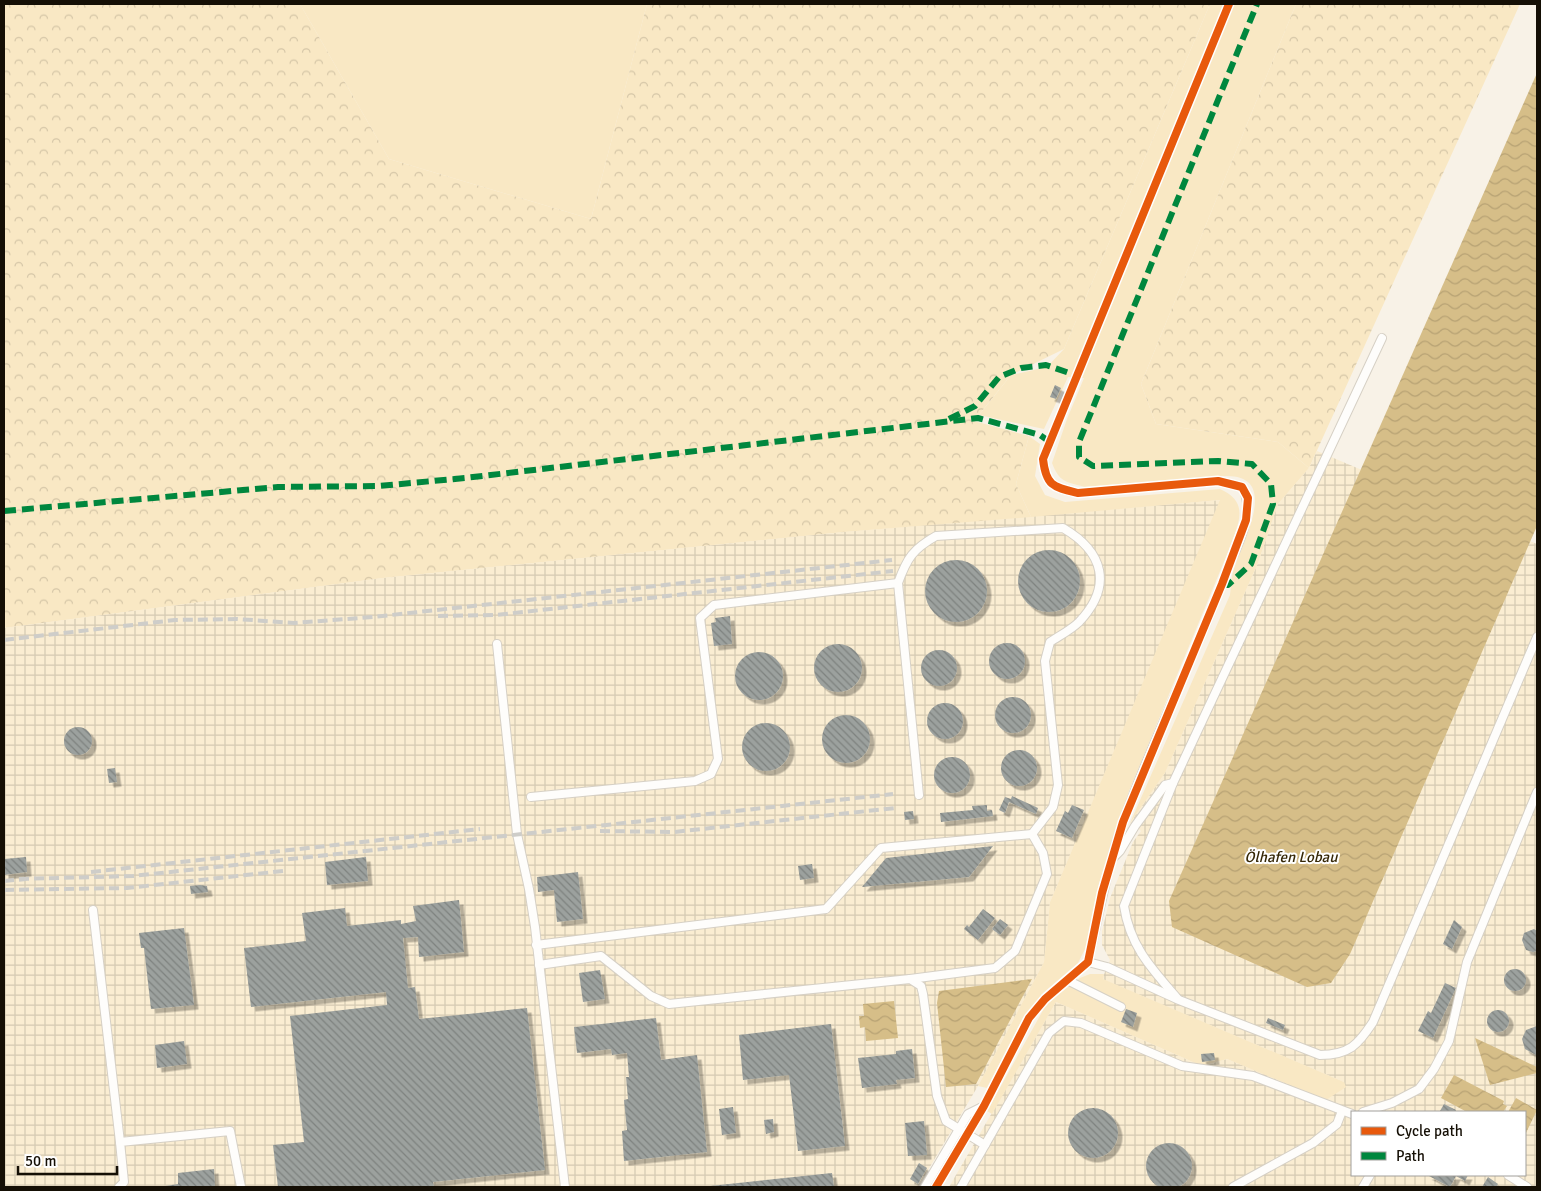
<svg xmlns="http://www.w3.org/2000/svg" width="1541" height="1191" font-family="Signika,sans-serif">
  <defs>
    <pattern id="industrial-grid" width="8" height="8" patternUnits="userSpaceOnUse" patternTransform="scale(1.25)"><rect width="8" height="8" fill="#faedd2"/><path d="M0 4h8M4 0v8" fill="none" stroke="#d5cab3"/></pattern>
    <pattern id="forest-crowns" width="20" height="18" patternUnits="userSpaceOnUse" patternTransform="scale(1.25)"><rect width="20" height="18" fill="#f9e8c4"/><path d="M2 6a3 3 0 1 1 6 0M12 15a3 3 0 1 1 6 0" fill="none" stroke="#d5c6a7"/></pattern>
    <pattern id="water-waves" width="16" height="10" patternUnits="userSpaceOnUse" patternTransform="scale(1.25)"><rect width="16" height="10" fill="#d6be88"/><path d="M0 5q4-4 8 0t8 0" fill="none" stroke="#b7a274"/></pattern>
    <pattern id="building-back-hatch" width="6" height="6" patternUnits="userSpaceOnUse" patternTransform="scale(1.25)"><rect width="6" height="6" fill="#9ca19e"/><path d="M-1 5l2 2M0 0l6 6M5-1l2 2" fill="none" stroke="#7e827f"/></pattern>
    <filter id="shadow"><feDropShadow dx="4.5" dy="4.5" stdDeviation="0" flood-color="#0004"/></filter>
  </defs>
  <rect width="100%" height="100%" fill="#f8f2e7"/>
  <g fill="url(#industrial-grid)" fill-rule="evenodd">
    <path d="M1317 451 1537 544V1187H949L1056 1002 1202 1066 1227 1059 1326 1099 1344 1082 1102 979 1110 960 1102 945V931L1110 898 1133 842 1141 831 1130 823 1165 773 1258 563 1278 504 1309 468ZM1352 1112H1525V1175H1352Z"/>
    <path d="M1221 500 1050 902 1044 962 978 1086 918 1187H4V628L383 578 844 532Z"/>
  </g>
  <g fill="#f9e8c4">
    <path d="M300 4H647L591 219 389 159Z"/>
    <path d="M1210 4H1296L1141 384 1156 424 1278 442 1309 468 1278 504 1258 563 1165 773 1130 823 1230 595C1231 587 1231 579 1233 572 1239 551 1267 501 1249 483 1241 475 1228 476 1216 476L1085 487C1066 482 1059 482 1052 463L1067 419 1084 378 1068 377 1044 429 979 415 1011 375 1047 367 1064 349Z"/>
    <path d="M1029 436 1040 444 1035 476 1045 495 1065 502 1220 489C1252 503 1237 526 1228 552L1129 791 1099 884 1088 943 1078 963 1043 993 1023 1018 987 1088 978 1086 1044 962 1050 902 1220 500 1031 517 1016 484Z"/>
    <path d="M1090 974H1104L1103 979 1344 1082 1346 1087 1326 1100 1227 1059 1202 1066 1056 1002 992 1114 987 1111 1047 1003 1080 978Z"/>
  </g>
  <g fill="url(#forest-crowns)">
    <path d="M4 4H300L389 159 591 219 647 4H1210L1064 349 1011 375 974 421 1029 436 1016 484 1031 517 844 532 383 578 4 628Z"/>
    <path d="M1296 4H1520L1309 468 1278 442 1156 424 1141 384Z"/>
  </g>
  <g fill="url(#water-waves)">
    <path d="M1537 73V526L1350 954 1331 983 1307 987 1172 927 1169 901Z"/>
    <path d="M1032 979 976 1084 946 1087 937 1003 939 991Z"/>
    <path d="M894 1001 898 1038 866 1041 865 1027 860 1028 859 1016H864L863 1004Z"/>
    <path d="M1475 1038 1537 1067V1073L1490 1085Z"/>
    <path d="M1454 1075 1504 1101 1503 1104 1507 1106 1503 1112H1467L1441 1098Z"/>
    <path d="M1516 1098 1537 1110 1525 1135V1112H1508Z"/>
  </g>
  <g fill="url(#building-back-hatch)" filter="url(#shadow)">
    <path d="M1055 385 1061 388 1056 399 1050 397Z"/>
    <circle cx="1049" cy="581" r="31"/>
    <circle cx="956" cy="591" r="31"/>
    <path d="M730 616 732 644 714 646 711 623 716 622 715 618Z"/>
    <circle cx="1007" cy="661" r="18"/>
    <circle cx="838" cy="668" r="24"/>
    <circle cx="939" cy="668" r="18"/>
    <circle cx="759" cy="676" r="24"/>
    <circle cx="1013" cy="715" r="18"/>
    <circle cx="945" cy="721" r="18"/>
    <circle cx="846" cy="739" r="24"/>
    <circle cx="766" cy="747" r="24"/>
    <circle cx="78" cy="741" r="14"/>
    <circle cx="1019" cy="768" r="18"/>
    <circle cx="952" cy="775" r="18"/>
    <path d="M115 768 117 782 109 783 107 769Z"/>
    <path d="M1012 796 1038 808 1036 814 1009 802 1005 813 999 810 1005 797 1011 799Z"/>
    <path d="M987 805V811L992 810 993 816 941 822 940 813 973 810 972 806Z"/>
    <path d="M1072 805 1084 810 1072 838 1056 831 1065 811 1068 813Z"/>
    <path d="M913 811 914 819 905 820 904 812Z"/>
    <path d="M993 846 969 877 862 887 886 858Z"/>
    <path d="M26 857 27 872 4 875V859Z"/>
    <path d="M366 857 368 881 327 885 325 862Z"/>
    <path d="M812 864 814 878 800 880 798 866Z"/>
    <path d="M578 872 583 919 557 922 554 890 538 892 537 877Z"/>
    <path d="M200 885 207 886 208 892 191 894 190 886Z"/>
    <path d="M459 900 464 952 419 957 418 937 403 938 408 988 415 987 419 1019 527 1008 545 1170 433 1182 434 1187H278L273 1145 304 1142 290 1016 387 1005 386 992 251 1007 244 948 306 941 302 913 345 908 347 926 401 920V924L416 921 413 906Z"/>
    <path d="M983 909 995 918 978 940 964 929 967 925 969 927Z"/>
    <path d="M1000 919 1008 925 1000 935 992 929Z"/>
    <path d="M1454 920 1462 927 1452 949 1443 944Z"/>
    <path d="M184 928 194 1005 151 1009 144 948H141L139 933Z"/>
    <path d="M1534 929 1537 931V951L1533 952 1526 950 1522 940 1524 933Z"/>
    <circle cx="1515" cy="980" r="11"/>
    <path d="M600 970 605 999 583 1002 579 973Z"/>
    <path d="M1445 983 1456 988 1433 1038 1418 1031 1428 1011 1431 1013Z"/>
    <path d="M1126 1009 1137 1013 1133 1027 1121 1022Z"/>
    <circle cx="1498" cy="1021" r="11"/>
    <path d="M656 1018 661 1060 697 1055 707 1152 624 1161 622 1131 627 1130 624 1100 628 1099 626 1077H629L627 1053 612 1055 611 1049 577 1053 574 1027Z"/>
    <path d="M1268 1018 1285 1025 1283 1030 1266 1023Z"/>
    <path d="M831 1024 845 1146 798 1151 789 1075 743 1080 739 1035Z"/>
    <path d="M1537 1026V1055H1536L1525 1049 1522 1039 1526 1030Z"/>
    <path d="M184 1041 187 1064 157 1068 155 1045Z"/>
    <path d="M912 1049 915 1078 896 1080 897 1084 862 1088 858 1058 896 1054V1051Z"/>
    <path d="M1214 1053 1215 1060 1202 1062 1201 1054Z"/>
    <path d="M1444 1104 1456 1110 1455 1112 1440 1111Z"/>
    <path d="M733 1107 736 1133 722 1135 719 1109Z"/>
    <circle cx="1093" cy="1133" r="25"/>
    <path d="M773 1119 774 1132 766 1134 764 1120Z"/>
    <path d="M924 1121 927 1155 908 1156 905 1123Z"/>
    <circle cx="1169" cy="1166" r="23"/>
    <path d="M919 1163 927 1168 918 1184 910 1179Z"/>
    <path d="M214 1169 215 1187H159L178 1184V1173Z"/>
    <path d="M832 1173 834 1187H710V1186Z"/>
    <path d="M1427 1175H1468L1465 1181 1456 1176 1450 1187Z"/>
    <path d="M1488 1177 1498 1184 1496 1187H1482Z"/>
  </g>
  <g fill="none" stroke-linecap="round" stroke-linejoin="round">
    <g stroke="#d6d0c5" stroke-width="10">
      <g id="service">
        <path d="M497 644 517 834 529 889 535 927 565 1187"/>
        <path d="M1173 783 1124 906C1130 946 1151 968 1177 998"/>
        <path d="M919 795 898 583C907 558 913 549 936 536L1063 528C1104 552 1113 586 1079 622 1071 630 1059 636 1050 642L1045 661 1058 785 1053 807 1032 834"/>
        <path d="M531 797 695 781 711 774 718 759 700 618 714 605 898 583"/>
        <path d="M1113 858 1120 851 1135 826 1165 785 1173 783 1382 338"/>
        <path d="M93 910 120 1142"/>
        <path d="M536 945 826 909 881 848 1032 834 1043 853 1047 874 1015 951 995 968 910 979"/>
        <path d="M1088 962C1099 915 1107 868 1123 822 1153 738 1195 657 1226 573 1236 548 1257 513 1242 487L1218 481 1078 493C1053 487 1046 486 1043 459L1229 4"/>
        <path d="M1088 962 1107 967 1179 1000 1320 1055C1349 1055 1358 1045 1373 1022L1537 637"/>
        <path d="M539 965 601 956 651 996 669 1004 910 979 921 986 923 994 937 1096 946 1121 985 1145"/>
        <path d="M1067 980 1121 1007"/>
        <path d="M1363 1112 1392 1103 1419 1089 1434 1069 1449 1041 1467 962 1537 792"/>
        <path d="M1508 1175 1527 1187"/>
        <path d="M119 1187 124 1182 120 1142 230 1131 241 1187"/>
        <path d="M925 1187 968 1114 984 1106 1029 1018 1045 999 1088 962"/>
        <path d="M961 1187 1049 1033 1064 1021 1081 1023 1182 1066 1253 1076 1352 1114"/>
        <path d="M1233 1187 1313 1143 1337 1124 1342 1111"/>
        <path d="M1363 1187 1370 1175"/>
      </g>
    </g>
    <use href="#service" stroke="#fefdfb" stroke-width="8"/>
    <g stroke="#cecdc9" stroke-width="4" stroke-dasharray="10 5" stroke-linecap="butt">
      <path d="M438 616 496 615 893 571"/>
      <path d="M4 640 175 620 237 619 294 623 373 617 892 560"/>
      <path d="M600 831 674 832 895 808"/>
      <path d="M91 872 480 829"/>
      <path d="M19 879 133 876 893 794"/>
      <path d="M4 881 26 879"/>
      <path d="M4 890 127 888 283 871"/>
    </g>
    <g stroke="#00873e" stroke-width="6" stroke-dasharray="12 6" stroke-linecap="butt">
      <path d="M949 419 975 406 999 377 1021 368 1046 365 1078 376"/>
      <path d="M4 511 278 487 379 486 465 478 978 418 1040 435 1050 442"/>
      <path d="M1222 584 1228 585 1251 564 1273 504 1271 484 1252 464 1218 461 1093 466 1079 457V442L1257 4"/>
    </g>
    <g stroke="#fff" stroke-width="11">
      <path id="cycleway" d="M936 1187 984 1106 1029 1018 1045 999 1088 962 1102 893 1123 822 1222 584 1246 520 1248 498 1242 487 1218 481 1078 493C1053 487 1046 486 1043 459L1229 4"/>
    </g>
    <use href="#cycleway" stroke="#e8590c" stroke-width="8"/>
  </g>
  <g text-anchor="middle" stroke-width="4" stroke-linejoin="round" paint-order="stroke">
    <g font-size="15" font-style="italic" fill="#352706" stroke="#fff">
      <text x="1291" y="862">Ölhafen Lobau</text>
    </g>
  </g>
  <rect width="1541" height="1191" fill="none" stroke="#150f05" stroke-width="10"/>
  <rect x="1351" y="1111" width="175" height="65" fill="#ffffff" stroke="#a19f9b"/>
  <rect x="1361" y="1127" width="25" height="8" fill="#e8590c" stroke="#a19f9b"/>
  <text x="1396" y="1136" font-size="15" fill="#150f05">Cycle path</text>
  <rect x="1361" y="1152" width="25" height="8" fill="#00873e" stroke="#a19f9b"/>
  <text x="1396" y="1161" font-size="15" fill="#150f05">Path</text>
  <path d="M18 1166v8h99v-8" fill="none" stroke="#150f05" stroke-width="2.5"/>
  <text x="25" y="1166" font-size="15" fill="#150f05" stroke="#ffffff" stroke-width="4" paint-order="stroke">50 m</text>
</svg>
